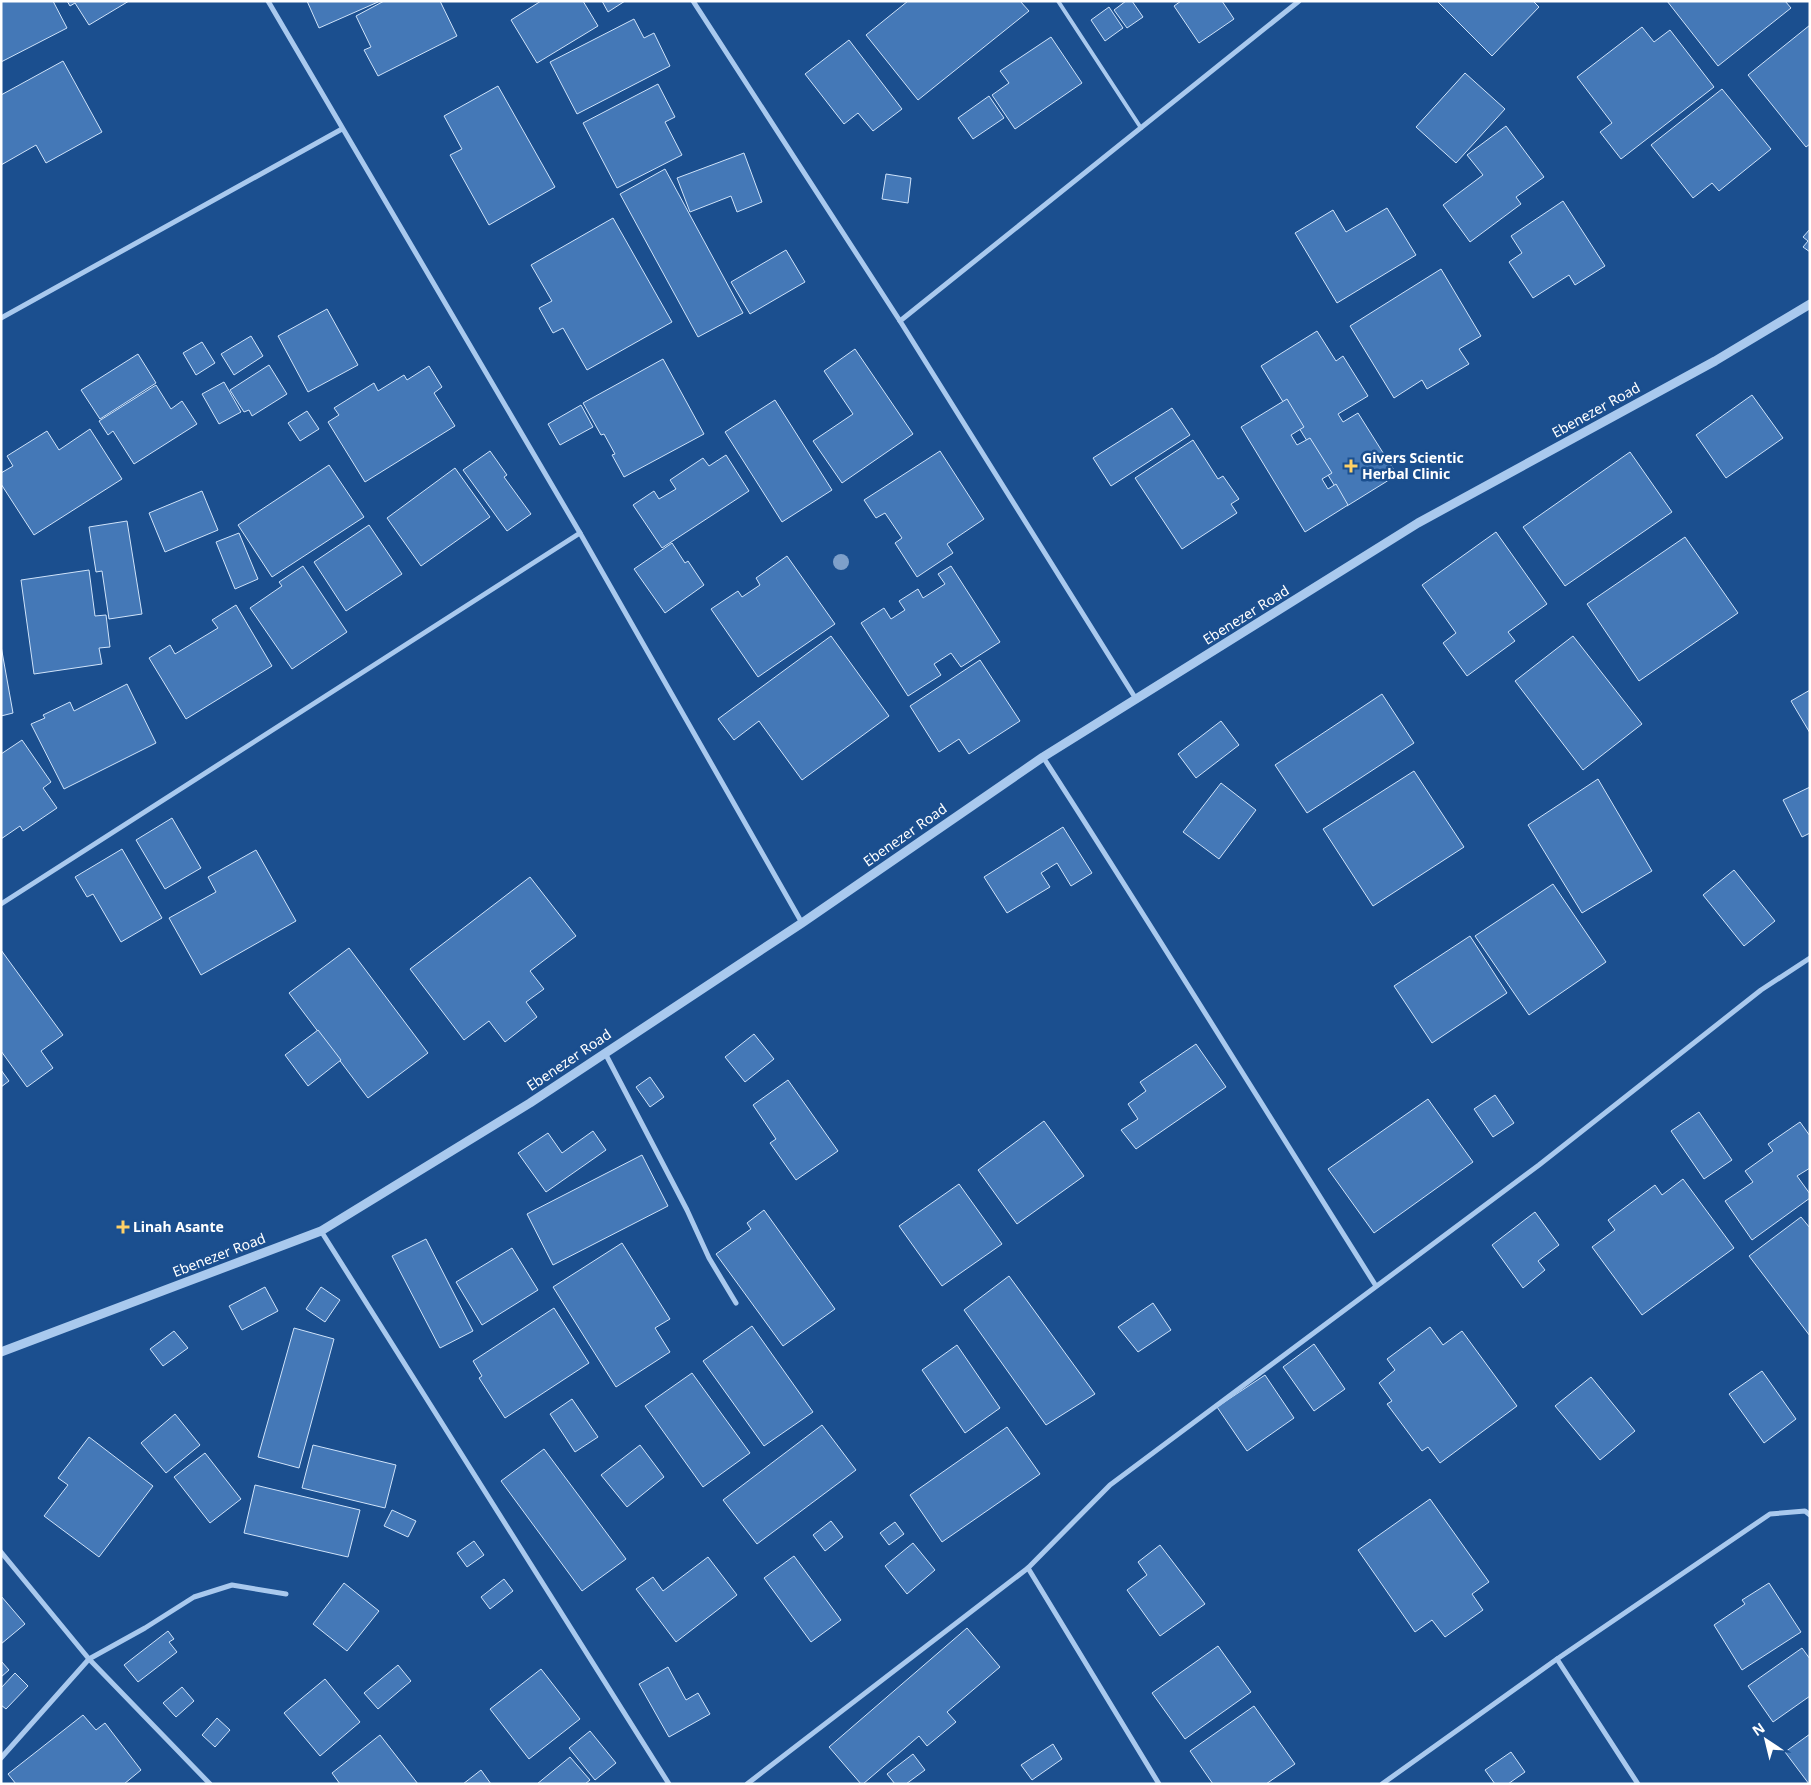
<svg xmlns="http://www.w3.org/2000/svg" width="1811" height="1785" font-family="'Noto Sans',sans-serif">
  <rect width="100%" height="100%" fill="#1b4f8f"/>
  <g fill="#4478b7" stroke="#cfe3fa">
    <path d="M1 1H53L67 28 1 62Z"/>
    <path d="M67 1H129L89 25 75 3 70 6Z"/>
    <path d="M307 1H378V2L319 28Z"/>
    <path d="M384 1H440L457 36 378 76 364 50 371 47 356 16Z"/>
    <path d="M541 1H583L598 26 537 63 511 20Z"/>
    <path d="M602 1H625L608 12Z"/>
    <path d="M908 1H1020L1029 11 918 100 866 35Z"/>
    <path d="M1126 1H1132L1143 17 1127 28 1114 10Z"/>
    <path d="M1181 1H1222L1234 19 1199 43 1174 6Z"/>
    <path d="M1439 1H1533L1539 7 1492 56 1438 2Z"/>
    <path d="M1667 1H1785L1791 8 1718 66Z"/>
    <path d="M1109 7 1123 28 1105 41 1091 20Z"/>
    <path d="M634 19 644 38 654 33 670 66 577 114 550 62Z"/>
    <path d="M1810 25V144L1806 147 1748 75Z"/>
    <path d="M1642 27 1654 42 1670 30 1714 87 1621 159 1600 132 1612 123 1577 77Z"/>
    <path d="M1051 37 1082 83 1015 129 992 95 1009 83 1000 71Z"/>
    <path d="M849 40 902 109 873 131 858 113 844 124 805 74Z"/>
    <path d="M63 61 102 132 46 163 36 145 1 165V95Z"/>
    <path d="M1465 73 1505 109 1456 163 1416 127Z"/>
    <path d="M658 84 675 117 665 122 682 155 617 188 583 123Z"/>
    <path d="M498 86 555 187 489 225 450 155 462 149 444 116Z"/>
    <path d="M1722 89 1771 149 1719 191 1712 183 1693 198 1651 145Z"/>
    <path d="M989 96 1004 118 973 139 958 118Z"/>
    <path d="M1506 126 1544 177 1516 197 1521 204 1470 242 1443 205 1483 175 1467 155Z"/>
    <path d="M744 153 762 202 737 212 731 196 690 212 677 178Z"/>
    <path d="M665 169 743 313 698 337 620 194Z"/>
    <path d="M886 174 911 178 908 203 882 199Z"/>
    <path d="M1563 201 1605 266 1575 285 1569 275 1533 298 1509 262 1522 253 1511 236Z"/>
    <path d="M1387 208 1416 255 1337 303 1295 233 1333 210 1346 232Z"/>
    <path d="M613 218 672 322 587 370 563 328 553 333 539 308 552 301 531 265Z"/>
    <path d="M1810 229V252L1803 247 1808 241 1803 237Z"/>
    <path d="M786 250 805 282 750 314 731 282Z"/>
    <path d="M1441 269 1481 336 1459 349 1469 364 1427 389 1422 380 1394 398 1350 326Z"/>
    <path d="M327 309 358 365 308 392 278 336Z"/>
    <path d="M1317 331 1336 361 1343 356 1368 396 1338 414 1343 422 1358 413 1397 475 1347 506 1261 366Z"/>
    <path d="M251 336 263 356 234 375 221 354Z"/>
    <path d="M202 342 215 363 196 375 183 353Z"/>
    <path d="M855 349 913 434 842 483 813 441 853 414 824 371Z"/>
    <path d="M138 354 156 383 100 419 81 390Z"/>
    <path d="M663 359 704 434 624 477 612 455 615 454 604 434 601 435 583 403Z"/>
    <path d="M269 365 287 394 252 416 249 410 244 412 230 390Z"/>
    <path d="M429 366 442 387 434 393 455 426 365 482 328 422 339 415 334 408 374 383 378 391 404 375 407 380Z"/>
    <path d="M224 382 241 412 219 424 202 394Z"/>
    <path d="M156 385 171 409 182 401 197 424 134 464 113 431 108 435 99 421Z"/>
    <path d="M1752 395 1783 438 1726 478 1696 435Z"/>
    <path d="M1287 399 1304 427 1291 435 1297 445 1310 438 1332 473 1322 479 1328 489 1336 484 1348 505 1305 532 1241 427Z"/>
    <path d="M775 400 832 490 782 522 725 432Z"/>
    <path d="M581 405 593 427 560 445 548 424Z"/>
    <path d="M1172 408 1190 435 1111 486 1093 458Z"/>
    <path d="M307 411 319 429 300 441 288 423Z"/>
    <path d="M90 429 122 479 34 535 1 484V473L13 466 7 456 47 431 59 450Z"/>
    <path d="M1193 440 1218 479 1223 476 1239 499 1231 504 1237 513 1182 549 1135 478Z"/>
    <path d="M490 451 507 475 504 477 531 514 507 531 463 470Z"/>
    <path d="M940 451 984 519 947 544 953 553 917 577 895 543 902 538 885 513 876 518 864 500Z"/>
    <path d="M1630 452 1672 512 1565 586 1523 527Z"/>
    <path d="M726 455 749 491 662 548 633 505 654 491 659 499 676 489 670 480 703 458 709 466Z"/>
    <path d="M329 465 364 517 272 577 238 525Z"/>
    <path d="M455 468 490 517 421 566 387 518Z"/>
    <path d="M202 491 218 530 165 552 149 513Z"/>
    <path d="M127 521 142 614 109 619 102 571 96 572 89 527Z"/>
    <path d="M369 525 402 574 346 611 314 562Z"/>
    <path d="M1496 532 1547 604 1508 632 1515 641 1467 676 1443 643 1456 633 1422 585Z"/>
    <path d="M239 533 258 579 235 589 216 542Z"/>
    <path d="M1685 537 1738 613 1639 681 1587 604Z"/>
    <path d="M672 543 685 563 688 561 704 585 665 613 634 569Z"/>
    <path d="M787 556 835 624 758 677 711 609 738 591 742 597 760 585 756 578Z"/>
    <path d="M303 566 347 632 292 669 250 608 282 586 279 582Z"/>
    <path d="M951 566 1000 642 961 667 951 653 934 664 941 675 908 696 861 623 884 608 891 619 905 610 899 601 918 589 923 598 945 584 938 574Z"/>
    <path d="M89 570 95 616 106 615 110 647 99 648 102 664 34 674 21 580Z"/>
    <path d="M236 605 272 666 186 719 149 658 170 645 175 654 218 628 212 620Z"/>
    <path d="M831 636 889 716 802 780 759 721 734 740 718 719Z"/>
    <path d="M1573 636 1642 724 1583 770 1515 681Z"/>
    <path d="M1 646 13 713 1 716Z"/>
    <path d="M980 660 1020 721 969 754 959 739 939 752 910 706Z"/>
    <path d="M127 684 156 743 64 789 31 724 45 718 43 715 70 702 74 711Z"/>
    <path d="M1810 690V733L1791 701Z"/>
    <path d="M1382 694 1414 743 1307 813 1275 765Z"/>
    <path d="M1221 721 1239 745 1196 778 1178 754Z"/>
    <path d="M22 740 51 782 43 788 57 808 23 831 20 826 1 839V754Z"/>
    <path d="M1414 771 1464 847 1373 906 1323 829Z"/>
    <path d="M1598 779 1652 871 1582 913 1528 825Z"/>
    <path d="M1221 783 1256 810 1219 859 1183 832Z"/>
    <path d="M1810 787V833L1802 837 1783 800Z"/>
    <path d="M172 818 201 868 165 889 136 840Z"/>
    <path d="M1063 827 1092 873 1071 886 1057 863 1041 873 1050 887 1007 913 984 877Z"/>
    <path d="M122 849 162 918 121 942 93 894 87 897 75 877Z"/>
    <path d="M256 850 296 921 201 975 169 918 216 892 208 877Z"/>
    <path d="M1734 870 1775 921 1744 946 1703 895Z"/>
    <path d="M530 877 576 936 530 971 544 989 526 1002 537 1017 505 1042 489 1021 464 1040 410 969Z"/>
    <path d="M1553 884 1606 962 1529 1015 1475 936Z"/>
    <path d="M1470 936 1507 993 1432 1043 1394 986Z"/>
    <path d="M349 948 428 1053 368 1098 289 993Z"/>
    <path d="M1 950 63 1035 41 1051 53 1068 27 1087 1 1051Z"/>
    <path d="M318 1030 341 1060 308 1086 285 1055Z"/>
    <path d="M754 1034 774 1059 745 1082 725 1057Z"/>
    <path d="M1196 1044 1226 1087 1136 1149 1121 1130 1138 1119 1128 1104 1146 1091 1140 1082Z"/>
    <path d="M1 1070 9 1081 1 1087Z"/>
    <path d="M650 1077 664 1097 650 1107 636 1087Z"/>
    <path d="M788 1080 838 1151 796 1180 770 1143 776 1139 753 1105Z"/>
    <path d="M1495 1095 1514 1123 1493 1137 1474 1109Z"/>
    <path d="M1428 1099 1473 1162 1374 1233 1328 1169Z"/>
    <path d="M1699 1112 1732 1160 1704 1179 1671 1131Z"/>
    <path d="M1044 1121 1084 1176 1017 1224 978 1170Z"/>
    <path d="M1800 1122 1810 1136V1168L1797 1176 1810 1194V1198L1752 1240 1725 1201 1753 1182 1745 1171 1773 1151 1768 1144Z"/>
    <path d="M593 1131 606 1150 546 1192 518 1153 548 1133 562 1153Z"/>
    <path d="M642 1155 668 1206 553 1265 527 1214Z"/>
    <path d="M1683 1179 1734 1248 1642 1315 1592 1247 1615 1230 1608 1220 1655 1185 1662 1195Z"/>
    <path d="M959 1184 1002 1244 942 1286 899 1226Z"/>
    <path d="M764 1210 835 1309 783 1346 716 1254 751 1229 747 1223Z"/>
    <path d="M1535 1212 1559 1245 1538 1261 1545 1270 1523 1288 1492 1245Z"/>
    <path d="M1801 1217 1810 1228V1336L1749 1256Z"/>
    <path d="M426 1239 473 1331 440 1348 392 1256Z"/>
    <path d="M622 1243 670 1319 655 1328 670 1352 616 1387 553 1287Z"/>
    <path d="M512 1248 538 1290 482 1325 456 1282Z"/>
    <path d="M1009 1276 1095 1394 1046 1425 964 1310Z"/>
    <path d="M265 1287 278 1311 242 1330 229 1306Z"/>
    <path d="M321 1287 340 1300 325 1322 306 1309Z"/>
    <path d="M1153 1303 1171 1330 1138 1352 1118 1327Z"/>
    <path d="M554 1308 589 1363 505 1418 479 1378 482 1376 473 1361Z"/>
    <path d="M752 1326 813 1412 764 1446 703 1361Z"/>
    <path d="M1430 1327 1443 1345 1462 1331 1517 1406 1440 1463 1428 1447 1422 1451 1387 1404 1392 1401 1379 1383 1395 1370 1387 1359Z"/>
    <path d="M294 1328 334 1339 299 1468 258 1457Z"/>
    <path d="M174 1331 188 1348 163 1366 150 1349Z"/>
    <path d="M1314 1344 1345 1389 1314 1411 1283 1367Z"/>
    <path d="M957 1345 1000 1408 965 1433 922 1370Z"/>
    <path d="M1762 1371 1796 1419 1764 1443 1729 1394Z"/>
    <path d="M692 1373 750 1453 703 1487 645 1406Z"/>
    <path d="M1265 1375 1294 1418 1247 1451 1217 1407Z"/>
    <path d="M1591 1377 1635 1431 1600 1460 1555 1406Z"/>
    <path d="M572 1399 598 1437 575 1452 550 1414Z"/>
    <path d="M175 1414 200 1445 166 1473 141 1443Z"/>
    <path d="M822 1425 856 1470 757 1544 723 1500Z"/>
    <path d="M1007 1427 1040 1474 942 1542 910 1495Z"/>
    <path d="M89 1437 153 1486 99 1557 44 1516 68 1485 58 1478Z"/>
    <path d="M313 1445 396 1465 385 1508 302 1488Z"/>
    <path d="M640 1445 664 1477 627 1507 601 1475Z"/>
    <path d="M544 1449 626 1559 582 1591 501 1481Z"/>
    <path d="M205 1453 241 1499 210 1523 174 1477Z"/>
    <path d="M255 1485 360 1510 348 1557 244 1533Z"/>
    <path d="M1430 1499 1489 1582 1472 1594 1483 1610 1445 1637 1432 1620 1415 1632 1358 1550Z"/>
    <path d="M392 1510 416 1521 408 1537 384 1526Z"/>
    <path d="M831 1521 843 1537 825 1551 813 1535Z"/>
    <path d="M895 1522 904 1534 889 1545 880 1533Z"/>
    <path d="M474 1541 484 1555 467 1567 457 1553Z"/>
    <path d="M913 1543 935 1570 907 1594 885 1566Z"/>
    <path d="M1160 1545 1205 1604 1160 1636 1127 1590 1147 1575 1138 1562Z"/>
    <path d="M794 1556 841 1620 811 1642 764 1578Z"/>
    <path d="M708 1557 737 1595 676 1642 636 1589 653 1577 663 1591Z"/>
    <path d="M504 1579 513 1591 490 1609 481 1597Z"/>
    <path d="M344 1583 379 1611 347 1651 313 1624Z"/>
    <path d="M1769 1583 1801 1632 1742 1670 1714 1625 1745 1604 1742 1600Z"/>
    <path d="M1 1596 25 1624 1 1644Z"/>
    <path d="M967 1628 1000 1667 947 1712 956 1722 927 1746 919 1736 863 1784H861L829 1747Z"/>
    <path d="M168 1631 174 1639 169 1642 177 1652 138 1682 124 1665Z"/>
    <path d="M1218 1646 1251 1692 1185 1739 1152 1693Z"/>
    <path d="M1802 1648 1810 1659V1696L1773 1722 1748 1686Z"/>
    <path d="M1 1661 9 1670 1 1677Z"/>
    <path d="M398 1665 411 1681 378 1709 364 1693Z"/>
    <path d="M668 1667 686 1700 698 1693 710 1714 669 1737 639 1684Z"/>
    <path d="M541 1669 580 1719 529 1759 490 1709Z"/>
    <path d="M15 1673 28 1686 6 1709 1 1705V1688Z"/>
    <path d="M325 1679 360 1722 320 1756 284 1713Z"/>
    <path d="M182 1687 194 1701 176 1717 163 1703Z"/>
    <path d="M1254 1706 1295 1764 1266 1784H1213L1190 1751Z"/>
    <path d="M83 1715 96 1730 105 1723 141 1770 124 1784H16L8 1774Z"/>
    <path d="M217 1718 230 1730 215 1747 202 1735Z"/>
    <path d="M590 1731 616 1763 595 1780 569 1748Z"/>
    <path d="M1810 1734V1784H1809L1785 1752Z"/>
    <path d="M380 1735 418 1784H340L332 1773Z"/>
    <path d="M1053 1744 1062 1759 1032 1780 1021 1765Z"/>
    <path d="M1511 1752 1525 1772 1508 1784H1495L1485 1770Z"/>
    <path d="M913 1754 925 1770 906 1784H895L887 1774Z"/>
    <path d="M570 1757 590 1780 585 1784H537Z"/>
    <path d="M481 1770 491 1784H463Z"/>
  </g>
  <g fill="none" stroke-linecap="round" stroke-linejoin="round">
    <path stroke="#a9c9ee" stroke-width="4" d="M1058 1 1141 128"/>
    <g stroke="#a9c9ee" stroke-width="5">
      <path d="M268 1 580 533 802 923"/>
      <path d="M693 1 900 321 1136 699"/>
      <path d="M1 318 342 129"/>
      <path d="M900 321 1299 1"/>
      <path d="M1043 757C1156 932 1265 1110 1376 1286"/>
      <path d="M1 904 580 533"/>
      <path d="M605 1053 687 1210 709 1258 736 1303"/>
      <path d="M321 1231 669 1784"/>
      <path d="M1 1552 89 1659 210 1784"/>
      <path d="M1028 1568 1159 1784"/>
      <path d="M1557 1659 1638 1784"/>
      <path d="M1 1758 89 1659 145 1628 194 1597 232 1585 286 1594"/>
      <path d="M747 1784 1028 1568 1110 1485 1539 1165 1761 990 1810 958"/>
      <path d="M1382 1784 1557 1659 1770 1514 1805 1511 1810 1515"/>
    </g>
    <path stroke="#a9c9ee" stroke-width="9" d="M1 1352 321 1231 530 1103 802 923 1043 757 1418 523 1715 361 1810 304"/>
  </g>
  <circle fill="#7ea0ca" cx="841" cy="562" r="8"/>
  <g fill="#ffd166" stroke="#1b4f8f" stroke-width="2">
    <path d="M1348.5 458.5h5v5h5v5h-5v5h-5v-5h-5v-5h5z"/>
    <path d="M120.5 1219.5h5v5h5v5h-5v5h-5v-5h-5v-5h5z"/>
  </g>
  <g text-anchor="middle" stroke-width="5" stroke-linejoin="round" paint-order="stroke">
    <g font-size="14" fill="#fff" stroke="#1b4f8f">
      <text transform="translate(1596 410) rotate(-29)" y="5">Ebenezer Road</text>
      <text transform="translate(1246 615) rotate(-32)" y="5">Ebenezer Road</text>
      <text transform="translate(905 835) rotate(-35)" y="5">Ebenezer Road</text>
      <text transform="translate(569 1060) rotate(-34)" y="5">Ebenezer Road</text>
      <text transform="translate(219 1255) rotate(-21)" y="5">Ebenezer Road</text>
    </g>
    <g font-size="14" font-weight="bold" fill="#fff" stroke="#1b4f8f" text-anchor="start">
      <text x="1362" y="463">Givers Scientic<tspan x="1362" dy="16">Herbal Clinic</tspan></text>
      <text x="133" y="1232">Linah Asante</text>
    </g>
  </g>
  <rect width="1811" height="1785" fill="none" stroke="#ffffff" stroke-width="5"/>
  <g transform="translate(1766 1740) rotate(325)" stroke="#1b4f8f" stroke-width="4" paint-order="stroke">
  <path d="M0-4L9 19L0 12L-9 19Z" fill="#ffffff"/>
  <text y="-8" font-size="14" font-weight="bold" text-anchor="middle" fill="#ffffff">N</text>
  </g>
</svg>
